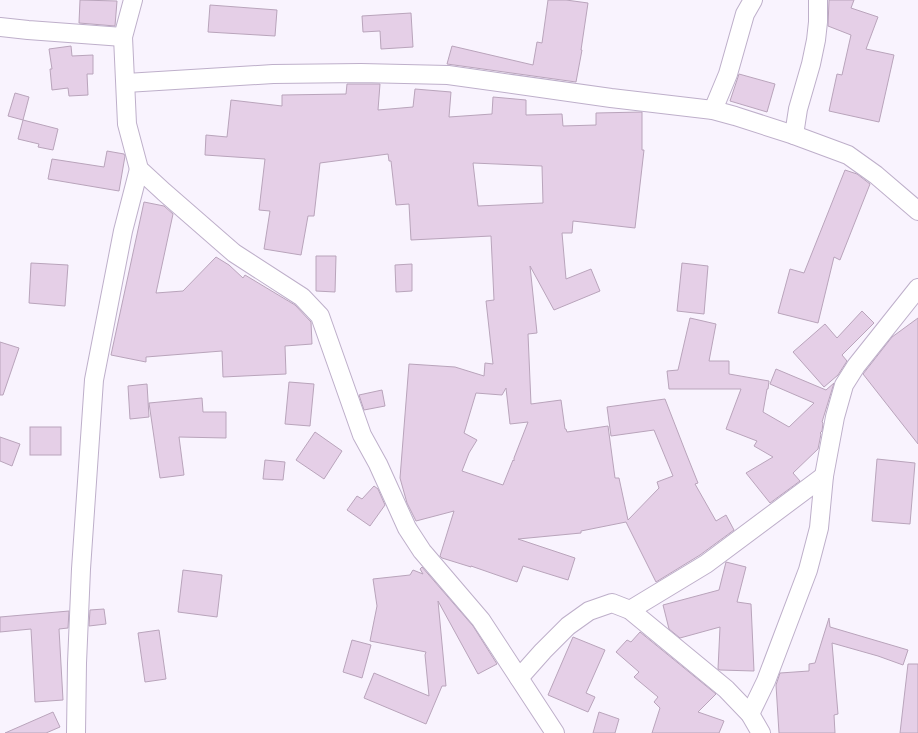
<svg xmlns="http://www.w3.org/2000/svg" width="918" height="733" font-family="Figtree,sans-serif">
  <rect width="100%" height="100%" fill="#f9f3fe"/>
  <g fill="#e5cfe7" stroke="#b9a4bb" fill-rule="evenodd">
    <path d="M80 0 117 1 115 26 79 23Z"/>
    <path d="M548 0H566L588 3 581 50H582L576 82 447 64 452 46 533 65 537 42 542 43Z"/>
    <path d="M829 0H854L851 8 878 17 866 49 894 55 879 122 829 111 837 74 842 75 851 35 828 26Z"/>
    <path d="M210 5 277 10 275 36 208 32Z"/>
    <path d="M411 13 413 47 381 49 380 31 363 32 362 16Z"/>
    <path d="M71 46 72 56 93 55V74H87L88 95 69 96 68 88 52 90 50 69H52L49 49Z"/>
    <path d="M739 74 775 84 767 112 730 101Z"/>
    <path d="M347 84H380L378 110 413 107 415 89 451 92 449 117 492 114 493 97 526 100V115L562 114 563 126 596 125V113L642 112V150H644L635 228 573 221 572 233H562L566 279 591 269 600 291 554 310 530 266 537 333 528 334 531 404 561 400 565 429H566L567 432 608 426 615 478H619L628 520 659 488 657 482 673 476 654 430 611 436 607 407 665 399 686 453 698 483 695 484 716 521 726 515 734 530 700 555 656 582 626 522 581 531V533L518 539 575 558 568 580 523 566 517 582 471 566V567L442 558 440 556 454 511 416 521 407 503 400 478 409 364 455 367 484 376 485 363 493 364 486 301 494 300 491 236 411 240 409 204 396 205 391 161H389L388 154 320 163 314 216H308L301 255 264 249 270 211 259 210 265 159 205 155 206 135 227 137 231 100 282 106V95L346 94ZM473 163 542 166 543 203 478 206ZM506 388 510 424 528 422 514 458V461L513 460 503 485 462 471 469 453 477 440 464 433 476 393 502 395Z"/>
    <path d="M15 93 29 97 23 120 8 116Z"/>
    <path d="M23 120 58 129 53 150 38 147 39 144 18 139Z"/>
    <path d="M107 151 124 154 125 156 119 191 48 179 52 159 104 167Z"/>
    <path d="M845 170 857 174 870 184 840 260 834 257 818 323 778 313 790 269 804 273Z"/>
    <path d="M144 202 164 206 173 214 156 293 183 291 216 257 229 265 243 278 245 275 295 305 311 322 312 344 285 346 286 374 223 377 222 351 146 357V362L111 355Z"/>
    <path d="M316 256H336L335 292 316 291Z"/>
    <path d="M31 263 68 265 65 306 29 303Z"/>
    <path d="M682 263 708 266 704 314 677 311Z"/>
    <path d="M412 264V291L396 292 395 265Z"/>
    <path d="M862 311 874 323 842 355 847 361 838 375 824 387 793 352 825 324 837 338Z"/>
    <path d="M690 318 716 324 709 361H729V374L769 381 768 389H767L763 412 789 427 814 403 770 384 776 369 826 390 834 383 822 422 823 423 822 431 820 433 821 434 818 449 793 473 800 481 770 503 746 473 773 457 754 446 757 441 726 429 741 389H669L667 371 678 370Z"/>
    <path d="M918 318V444L863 374 892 337Z"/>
    <path d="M0 342 19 348 3 395H0Z"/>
    <path d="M289 382 314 384 310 426 285 424Z"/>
    <path d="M147 384 149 417 130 419 128 386Z"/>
    <path d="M382 390 385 406 364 410 359 395Z"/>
    <path d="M202 398 203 412H226V438L179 437 184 475 160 478 149 403Z"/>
    <rect x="30" y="427" width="31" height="28"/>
    <path d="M315 432 342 451 324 479 296 460Z"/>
    <path d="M0 437 20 444 12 466 0 461Z"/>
    <path d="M877 459 915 463 910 524 872 521Z"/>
    <path d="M265 460 285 462 283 480 263 479Z"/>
    <path d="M374 486 378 489 385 505 370 526 347 510 357 496 362 499Z"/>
    <path d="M726 562 746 567 737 602 751 604 754 671 720 670 718 669 720 627 680 638 669 629 663 605 719 590Z"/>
    <path d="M422 567 473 626 497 664 478 674 438 601 446 686H442L426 724 364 698 374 673 429 696 425 655 426 652 370 641 377 606 373 579 410 575 413 570 423 574 420 569Z"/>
    <path d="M183 570 222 575 217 617 178 612Z"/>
    <path d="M104 609 106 624 89 626 90 610Z"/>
    <path d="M69 611 68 628 59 629 63 700 35 702 31 629 0 632V617Z"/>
    <path d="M829 618 830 627 908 650 903 665 878 656 832 643 838 714 834 715 835 733H779L776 685 780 673 809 671V664L815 663Z"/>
    <path d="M159 630 166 679 145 682 138 633Z"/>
    <path d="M640 632 716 694 698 712 724 721 719 733H652L660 708 654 702 658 697 634 677 639 672 616 652 627 640 631 642Z"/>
    <path d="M573 637 605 650 586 693 595 697 588 712 548 695Z"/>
    <path d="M352 640 371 645 362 678 343 672Z"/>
    <path d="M908 664H918V733H900Z"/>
    <path d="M53 712 60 727 46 733H5Z"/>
    <path d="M599 712 619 719 615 733H593Z"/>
  </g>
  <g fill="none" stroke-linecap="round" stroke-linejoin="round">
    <g stroke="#beafca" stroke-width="20">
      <g id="minor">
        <path d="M133 0 123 37 127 124 139 169 164 192 234 253 302 297 320 316 362 435 378 464 407 528 422 551 481 620 555 733"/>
        <path d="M0 27 28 30 123 37"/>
        <path d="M126 83 273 74 361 73 448 75 611 98 713 110 735 116 794 135 848 155 876 175 918 211"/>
        <path d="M713 110 728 74 745 14 753 0"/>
        <path d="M794 135 798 109 811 64 816 40 818 22V0"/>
        <path d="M630 610 706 564 824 476"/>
        <path d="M519 678 543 651 568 626 589 611 612 603 630 610 726 689 750 714 761 733"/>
        <path d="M750 714 766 681 808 570 819 528 824 476 835 417 844 385 856 366 918 288"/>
        <path d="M76 733 77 663 81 569 94 380 123 231 139 169"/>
      </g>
    </g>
    <use href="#minor" stroke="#fff" stroke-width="18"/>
  </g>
</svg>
